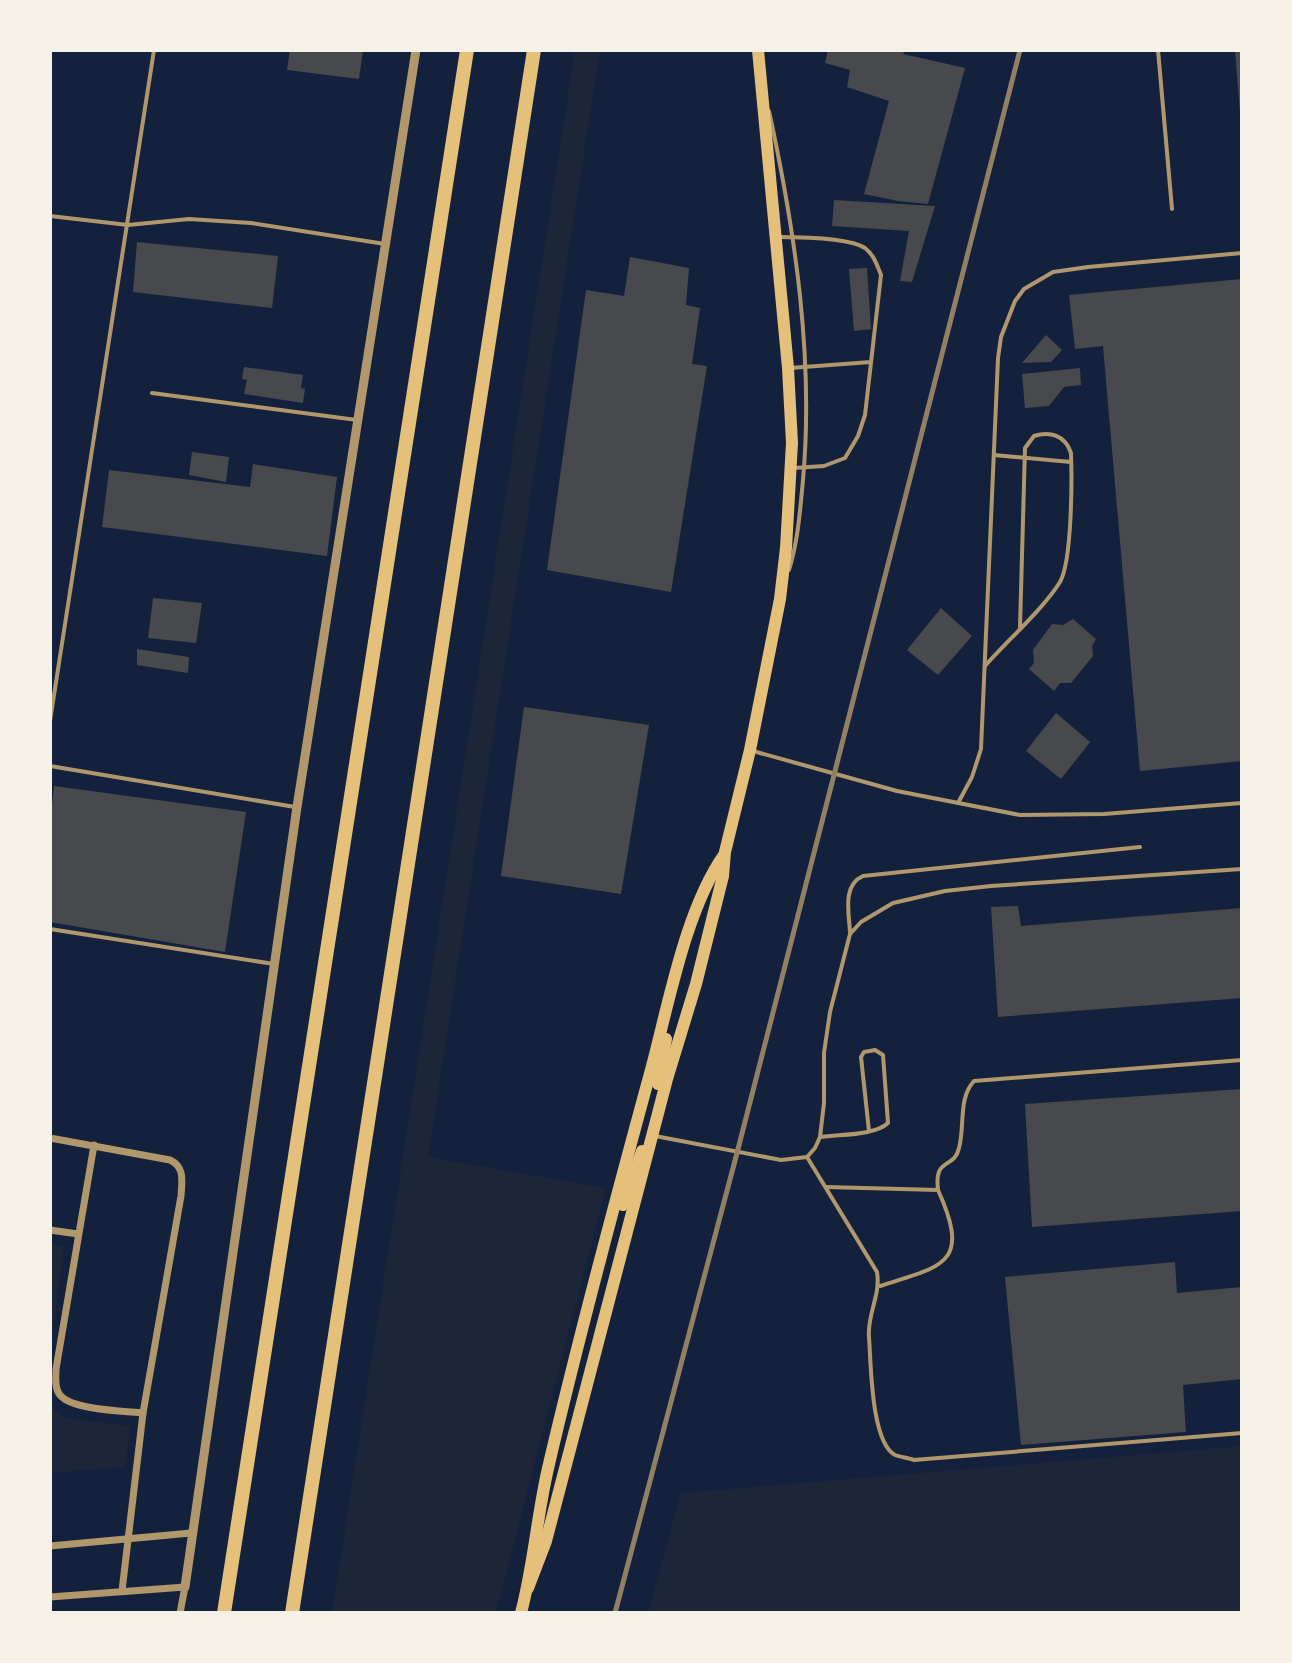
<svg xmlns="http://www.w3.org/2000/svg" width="1292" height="1663" font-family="Overpass,sans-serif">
  <rect width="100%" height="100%" fill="#14213d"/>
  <g fill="#1d2539">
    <path d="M575 50H600L428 1157 606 1188 496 1613H332Z"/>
    <path d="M50 1244 64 1246 50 1353Z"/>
    <path d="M50 1400 55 1411 68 1418 130 1426 126 1467 50 1473Z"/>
    <path d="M1242 1446V1613H648L681 1493Z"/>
  </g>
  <g fill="#48494c">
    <path d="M290 50H363L359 79 287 70Z"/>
    <path d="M828 50H905L903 54 965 68 928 204 898 201 864 194 889 101 847 87 850 70 825 63Z"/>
    <path d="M1235 50H1242V112L1240 113Z"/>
    <path d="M834 200 935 206 912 282 900 281 909 231 832 226Z"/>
    <path d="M137 242 278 256 272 308 133 292Z"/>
    <path d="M630 257 689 268 686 305 700 308 692 364 707 366 671 592 547 570 586 290 624 296Z"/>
    <path d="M867 268 871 329 854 331 849 269Z"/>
    <path d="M1242 279V761L1140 771 1103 346 1075 349 1069 295Z"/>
    <path d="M1046 335 1062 350 1051 362 1022 363Z"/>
    <path d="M244 367 303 375 301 388 305 389 303 403 244 394 247 380 242 379Z"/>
    <path d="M1080 368 1081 385 1064 387 1049 406 1025 408 1022 374Z"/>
    <path d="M192 452 229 457 226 482 189 475Z"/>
    <path d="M253 464 337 477 327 556 102 527 109 470 250 487Z"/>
    <path d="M153 598 202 603 196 643 148 638Z"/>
    <path d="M941 608 972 636 938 675 907 650Z"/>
    <path d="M1073 619 1096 639 1092 646 1093 656 1071 683H1060L1054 691 1029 669 1034 663 1033 650 1052 624 1063 625Z"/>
    <path d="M137 649 189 657 188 673 137 665Z"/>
    <path d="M524 707 649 725 621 894 501 876Z"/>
    <path d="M1056 713 1090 742 1061 779 1026 751Z"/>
    <path d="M54 786 246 812 225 952 50 922V823Z"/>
    <path d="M1018 906 1021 926 1242 908V998L998 1017 991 907Z"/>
    <path d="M1242 1089V1211L1032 1227 1025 1104Z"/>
    <path d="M1175 1262 1177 1293 1242 1287V1379L1183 1385 1186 1432 1021 1445 1005 1277Z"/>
  </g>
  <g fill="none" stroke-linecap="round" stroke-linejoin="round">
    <g stroke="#b1986c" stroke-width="4">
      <path d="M1158 50 1172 209"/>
      <path d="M769 111C795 231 814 358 803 480 800 511 798 541 789 570"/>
      <path d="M50 216 128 225 189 219 251 223 385 244"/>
      <path d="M777 237C798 237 848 237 865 248 874 255 877 265 881 275L865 415 858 436 845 458 824 466 793 468"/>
      <path d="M790 368 871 362"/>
      <path d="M152 393 357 420"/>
      <path d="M994 455 1071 462"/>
      <path d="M985 666C1006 642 1044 608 1060 582 1072 561 1072 480 1071 453 1065 435 1050 431 1034 436L1025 448 1020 627"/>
      <path d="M50 721 154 50"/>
      <path d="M753 751 897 791 1020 815 1104 814 1242 803"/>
      <path d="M50 766 295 807"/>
      <path d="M958 803 972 777 981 749 998 358 1001 337 1015 301 1024 289 1053 272 1088 267 1242 253"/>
      <path d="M50 929 274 964"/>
      <path d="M850 932C849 913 842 885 863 876L1140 847"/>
      <path d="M655 1136 781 1160 807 1157 815 1148 820 1137 824 1103V1053L830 1012 850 934 861 922 893 903 945 891 991 886 1242 869"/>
      <path d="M821 1137C840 1134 874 1136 888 1123L883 1055 875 1050 864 1052 861 1057 869 1131"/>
      <path d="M807 1157 877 1272C881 1295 867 1314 869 1337 871 1364 871 1442 895 1455 900 1457 909 1458 914 1460L1242 1433"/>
      <path d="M826 1187 938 1190C972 1265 942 1266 880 1286"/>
      <path d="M938 1190C934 1156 954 1170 959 1148 965 1127 958 1098 974 1081L1242 1060"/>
    </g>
    <g stroke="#b1986c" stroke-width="7">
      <path d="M50 1138 170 1160C185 1167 182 1181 181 1196L143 1413 122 1591"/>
      <path d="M94 1145 56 1369C56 1377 54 1388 60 1395 72 1410 124 1411 143 1413"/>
      <path d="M50 1230 78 1234"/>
      <path d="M50 1546 191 1533"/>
      <path d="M50 1597 185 1587 180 1613"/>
    </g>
    <path stroke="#b1986c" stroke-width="9" d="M185 1587 297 807 416 50"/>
    <g stroke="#e5c07b" stroke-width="12">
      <path d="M658 1084 666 1039"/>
      <path d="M623 1205 642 1151"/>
      <path d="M528 1588 546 1541 667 1079 696 984 723 876 725 852 750 750 780 599 786 548 792 443 788 368 758 50"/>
      <path d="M521 1613C534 1564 537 1514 549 1464 580 1331 616 1198 652 1066 669 1002 686 909 724 855"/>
    </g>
    <g stroke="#e5c07b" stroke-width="14">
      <path d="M224 1613 467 50"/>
      <path d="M292 1613 534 50"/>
    </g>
    <path stroke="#918062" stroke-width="5" d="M615 1613 737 1153 1020 50"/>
  </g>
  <rect width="1292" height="1663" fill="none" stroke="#f6f1e7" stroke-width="104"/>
</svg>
